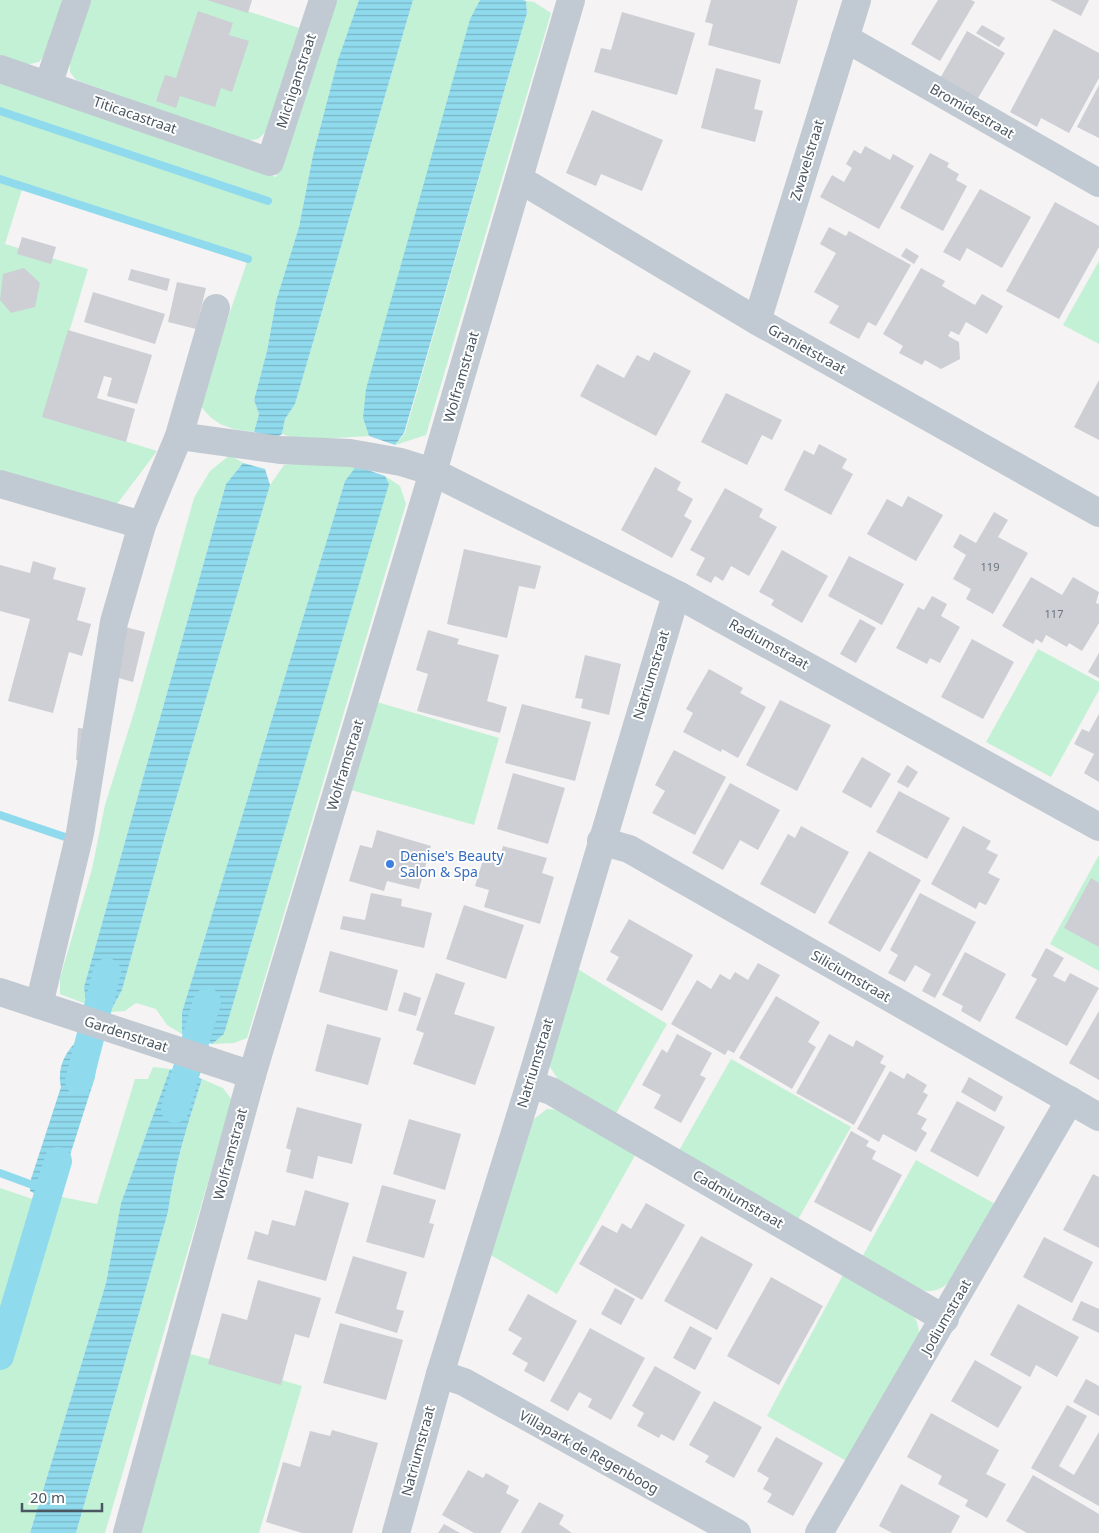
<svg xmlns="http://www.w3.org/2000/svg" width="1099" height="1533" font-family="'Noto Sans',sans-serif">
  <defs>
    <pattern id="water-rules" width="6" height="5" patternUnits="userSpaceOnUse" patternTransform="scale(1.25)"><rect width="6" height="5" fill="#90daee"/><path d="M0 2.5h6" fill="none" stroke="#78b4c4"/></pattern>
  </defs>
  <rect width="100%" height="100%" fill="#f5f3f3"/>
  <g fill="#c3f1d5">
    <path d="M0 0H66L50 49 39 62 25 65 0 57Z"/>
    <path d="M91 0H213L299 28 268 130 258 139 246 141 76 80 70 72V60Z"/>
    <path d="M337 0H359L338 61 313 155 299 227 276 301 267 351 254 400 259 414 254 432C228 429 213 425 199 403L248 259 23 186 5 244 88 269 44 416 157 451 117 504 0 481V83L276 177Z"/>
    <path d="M413 0H480L470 19 363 418 369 436 300 440 282 434 285 419 295 404Z"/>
    <path d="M526 1 534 2 551 13 426 435 395 445 405 433 527 13Z"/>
    <path d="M1099 261V344L1063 325Z"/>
    <path d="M230 455 243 463 226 484 84 987 86 1004 60 994V978L92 869 105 805 135 709 194 498 210 471Z"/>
    <path d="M325 460 365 469 345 481 182 1012V1034L167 1025 156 1009 136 1003 125 1011 110 1012 122 990 165 836 270 485 284 465Z"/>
    <path d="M385 476 400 486 406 504 247 1038 234 1043 212 1044 224 1034 388 484Z"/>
    <path d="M1038 649 1099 682V690L1051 777 986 742Z"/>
    <path d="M377 702 499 738 474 825 351 790Z"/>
    <path d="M1099 855V971L1050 944Z"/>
    <path d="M576 968 667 1024 615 1115 560 1082 550 1067 552 1049Z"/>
    <path d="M731 1059 851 1127 797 1221 677 1154Z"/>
    <path d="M153 1067 170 1069 121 1203 106 1283 30 1533H0V1188L47 1204 57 1196 97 1204 135 1079H148Z"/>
    <path d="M202 1079 223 1088 232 1100 105 1533H76L168 1212C174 1166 188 1123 202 1079Z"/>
    <path d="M547 1109 561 1110 637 1152 557 1294 489 1254 525 1131 534 1119Z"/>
    <path d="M916 1160 997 1205C984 1229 958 1294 927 1291 907 1290 879 1269 861 1259Z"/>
    <path d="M843 1275 911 1312 917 1322 920 1336 850 1463 767 1416Z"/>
    <path d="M184 1352 302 1386 259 1533H137Z"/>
  </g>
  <g fill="url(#water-rules)">
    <path d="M359 0H413L295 404 285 419 282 434 275 438 254 432 259 414 254 400 267 351 276 301 299 227 313 155 338 60Z"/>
    <path d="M480 0H523L526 1 527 13 404 433 395 445 369 436 363 418 366 389 470 19Z"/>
    <path d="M243 463 265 469 270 485 165 836 122 990 110 1012 86 1004 84 987 226 484Z"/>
    <path d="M355 468 365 469 385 476 389 484 224 1034 212 1044 182 1034V1012L345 481Z"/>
    <path d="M79 1039 94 1048 97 1060 95 1077 57 1196 42 1198 30 1191 31 1179 61 1087C57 1067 65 1052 79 1039Z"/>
    <path d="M170 1069 202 1079C188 1123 174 1166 168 1212L76 1533H30L106 1283 121 1203Z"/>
  </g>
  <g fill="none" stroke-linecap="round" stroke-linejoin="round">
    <g stroke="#90daee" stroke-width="8">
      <path d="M0 111 268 201"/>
      <path d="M0 179 248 259"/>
      <path d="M0 815 71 839"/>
      <path d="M0 1173 38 1187"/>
    </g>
    <g stroke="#90daee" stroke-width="28">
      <path d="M79 1081 107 972"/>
      <path d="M175 1109 207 1002"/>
      <path d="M0 1356 58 1161"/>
    </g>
  </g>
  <g fill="#cdcfd5">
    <path d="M207 0H252L248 13Z"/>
    <path d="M711 0H798L780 64 708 45 713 24 705 22Z"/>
    <path d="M938 0H971L975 2 940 61 911 44Z"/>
    <path d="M1050 0H1089L1081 16Z"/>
    <path d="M198 11 233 23 229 35 249 41 232 92 221 88 215 107 180 96 176 108 156 101 165 75 176 78Z"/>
    <path d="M622 12 695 33 677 95 594 72 601 48 611 50Z"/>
    <path d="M982 25 1005 38 999 47 976 33Z"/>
    <path d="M1054 29 1099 53V78L1069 133 1041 118 1037 127 1010 112Z"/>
    <path d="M967 31 1005 53 975 103 938 82Z"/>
    <path d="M716 68 761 80 754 109 763 111 755 142 701 128Z"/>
    <path d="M1099 85V138L1077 127Z"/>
    <path d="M592 110 663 140 642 191 601 174 596 186 566 173Z"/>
    <path d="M865 146 890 160 893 154 914 166 879 229 820 197 832 175 844 182 852 168 846 164 854 150 861 154Z"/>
    <path d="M930 153 949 163 947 167 959 174 956 180 967 186 943 231 900 208Z"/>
    <path d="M980 189 1031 217 1002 268 967 248 960 261 943 252Z"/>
    <path d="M1055 202 1099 226V247L1059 319 1006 291Z"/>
    <path d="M829 227 846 236 849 231 911 265 876 326 868 322 859 339 829 323 839 306 814 292 836 253 820 244Z"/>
    <path d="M22 237 56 247 51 264 17 254Z"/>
    <path d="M906 248 919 256 914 264 901 256Z"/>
    <path d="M24 268 40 283 35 307 11 313 0 300 3 274Z"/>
    <path d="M921 268 945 281 942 286 975 305 982 294 1003 306 987 334 966 322 959 335 951 331 948 336 959 342 960 359 941 369 925 360 922 365 899 353 903 346 883 334Z"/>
    <path d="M131 269 170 279 167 291 128 280Z"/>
    <path d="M177 282 206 288 196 329 168 322Z"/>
    <path d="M93 292 165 314 155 344 84 322Z"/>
    <path d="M68 330 152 355 137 404 107 396 112 378 104 376 97 398 135 409 126 442 42 417Z"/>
    <path d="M654 352 691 371 656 436 580 396 597 364 624 378 637 355 649 361Z"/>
    <path d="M1099 380V440L1074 427Z"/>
    <path d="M726 393 782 420 772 440 762 435 747 465 701 442Z"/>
    <path d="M819 444 847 459 842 468 853 474 831 515 784 490 804 450 814 455Z"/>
    <path d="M655 467 681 482 677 490 693 499 684 516 692 521 672 558 621 530Z"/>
    <path d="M725 488 763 509 759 517 777 527 749 576 731 566 723 581 715 576 711 583 696 575 705 558 690 550Z"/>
    <path d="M908 496 943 515 916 561 867 534 887 499 902 507Z"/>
    <path d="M994 512 1008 520 998 537 1028 553 993 614 966 599 971 589 953 579 966 555 953 547 960 534 976 543Z"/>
    <path d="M464 549 541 566 535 589 519 586 507 638 447 624Z"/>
    <path d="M782 550 828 576 802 623 771 605 774 600 759 592Z"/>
    <path d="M849 556 904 584 882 625 828 596Z"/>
    <path d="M33 561 56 568 53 579 86 588 77 620 91 624 82 656 69 652 53 713 8 701 30 619 0 611V565L30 573Z"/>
    <path d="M1031 577 1062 595 1073 577 1099 592 1096 603 1099 604V623L1082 651 1069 643 1067 647 1046 635 1042 643 1036 639 1033 644 1002 626Z"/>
    <path d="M932 596 947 604 941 616 960 627 940 663 930 658 927 664 896 648 918 607 924 610Z"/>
    <path d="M860 619 876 628 856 663 840 654Z"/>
    <path d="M121 626 145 632 133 682 108 675Z"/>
    <path d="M428 630 459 639 457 644 499 655 487 701 507 707 500 733 417 711 428 674 416 670Z"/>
    <path d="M972 639 1014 662 983 719 941 697Z"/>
    <path d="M1099 653V678L1088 672Z"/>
    <path d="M585 655 621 664 609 715 581 708 583 699 575 698Z"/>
    <path d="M709 669 743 688 740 693 766 707 738 758 722 749 721 752 683 732 693 713 686 709Z"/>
    <path d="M780 700 831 725 797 791 746 765Z"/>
    <path d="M522 704 591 722 575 781 505 763Z"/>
    <path d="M1099 714V782L1084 773 1094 754 1074 744 1082 729 1089 732Z"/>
    <path d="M78 728 90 729 88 761 76 760Z"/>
    <path d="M674 750 726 777 695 835 652 813 665 791 655 785Z"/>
    <path d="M862 757 891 774 871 808 842 792Z"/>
    <path d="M907 765 918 772 908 788 897 782Z"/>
    <path d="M513 773 565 788 548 844 497 829Z"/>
    <path d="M730 783 780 810 758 850 740 840 723 870 692 853Z"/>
    <path d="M899 791 950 818 927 859 876 832Z"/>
    <path d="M801 826 849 852 815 914 760 884 788 834 795 838Z"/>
    <path d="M963 826 991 841 986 849 998 855 988 873 1000 879 986 905 979 902 976 909 931 884Z"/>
    <path d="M377 830 431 846 419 889 387 881 384 891 349 881 360 845 372 848Z"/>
    <path d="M503 846 547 858 542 873 554 877 540 924 484 907 489 890 475 886 484 857 498 862Z"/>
    <path d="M869 851 921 880 880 952 828 923Z"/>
    <path d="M1091 878 1099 883V947L1064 928Z"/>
    <path d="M371 893 402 899 401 906 432 913 424 948 340 929 343 916 365 920Z"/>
    <path d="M920 893 976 922 935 998 922 991 931 974 915 965 905 982 888 973 898 955 890 950Z"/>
    <path d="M464 905 524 925 506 979 446 959Z"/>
    <path d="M629 919 693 955 662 1011 606 980 619 957 610 952Z"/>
    <path d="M1046 948 1064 958 1053 976 1065 982 1070 973 1099 988 1067 1046 1015 1018 1037 979 1031 976Z"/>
    <path d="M330 951 398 970 387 1011 319 992Z"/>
    <path d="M965 952 1006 974 980 1022 961 1011 963 1006 942 995Z"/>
    <path d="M758 963 780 975 734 1053 728 1050 725 1055 671 1024 697 980 711 989 720 974 730 980 735 972 748 980Z"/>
    <path d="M436 973 465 983 454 1014 495 1027 475 1085 413 1064 424 1033 416 1030Z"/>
    <path d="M404 992 421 998 416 1016 398 1011Z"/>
    <path d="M776 996 820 1022 808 1042 816 1047 792 1089 739 1058Z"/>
    <path d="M1099 1011V1080L1069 1063Z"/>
    <path d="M327 1024 381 1038 368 1085 315 1071Z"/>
    <path d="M677 1034 712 1053 700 1075 706 1078 681 1123 654 1108 661 1095 642 1085 662 1049 667 1053Z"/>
    <path d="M829 1034 853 1047 856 1040 884 1056 880 1063 886 1066 854 1125 796 1093Z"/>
    <path d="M890 1071 904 1079 907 1073 927 1085 923 1092 928 1095 917 1114 927 1119 921 1129 927 1133 916 1152 883 1134 879 1142 857 1129Z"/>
    <path d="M969 1077 1003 1097 995 1112 961 1092Z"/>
    <path d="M957 1101 1005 1127 978 1177 930 1151Z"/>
    <path d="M297 1107 362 1124 352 1164 318 1156 313 1179 286 1172 291 1150 286 1148Z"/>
    <path d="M409 1119 461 1134 445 1190 393 1174Z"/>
    <path d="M851 1131 869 1141 866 1146 876 1151 872 1159 902 1175 871 1232 814 1202Z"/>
    <path d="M1093 1174 1099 1177V1248L1063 1230Z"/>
    <path d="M382 1185 436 1200 429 1223 434 1224 424 1258 366 1242Z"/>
    <path d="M305 1190 349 1203 326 1281 247 1259 255 1231 268 1235 272 1220 295 1226Z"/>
    <path d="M646 1203 685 1225 642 1300 579 1264 602 1225 617 1233 622 1223 631 1229Z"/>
    <path d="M701 1236 753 1264 717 1330 664 1301Z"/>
    <path d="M1044 1237 1093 1262 1072 1303 1023 1277Z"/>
    <path d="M353 1256 407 1272 396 1309 404 1311 397 1333 335 1313Z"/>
    <path d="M771 1277 823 1306 779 1385 727 1356Z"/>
    <path d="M258 1280 321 1298 309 1338 295 1334 281 1385 208 1364 222 1313 247 1320Z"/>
    <path d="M615 1288 635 1299 621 1325 601 1314Z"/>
    <path d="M528 1294 577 1321 544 1382 524 1371 528 1363 512 1354 522 1338 508 1330Z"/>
    <path d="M1081 1301 1099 1309V1333L1072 1320Z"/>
    <path d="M1018 1304 1079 1337 1057 1377 1036 1365 1030 1377 990 1355Z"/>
    <path d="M340 1323 403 1340 386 1400 323 1383Z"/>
    <path d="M690 1326 712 1338 695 1370 673 1358Z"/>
    <path d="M590 1328 645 1358 611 1420 588 1407 592 1399 579 1392 568 1411 550 1401Z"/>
    <path d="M975 1360 1022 1387 998 1428 951 1401Z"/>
    <path d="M655 1366 701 1392 674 1441 661 1434 659 1438 637 1426 644 1413 632 1406Z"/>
    <path d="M1086 1379 1099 1386V1416L1073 1402Z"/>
    <path d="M714 1401 762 1427 734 1478 705 1462 709 1456 689 1445Z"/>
    <path d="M1067 1405 1087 1416 1059 1466 1074 1475 1099 1432V1506L1031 1468Z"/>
    <path d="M931 1413 999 1450 986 1474 1006 1484 987 1518 965 1506 968 1500 938 1484 942 1476 907 1457Z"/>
    <path d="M332 1430 378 1443 352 1533H302L266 1522 283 1462 300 1467 310 1431 330 1436Z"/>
    <path d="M776 1437 823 1463 793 1516 767 1502 772 1494 763 1489 769 1478 757 1471Z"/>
    <path d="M468 1470 483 1478 486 1473 509 1486 506 1493 519 1500 500 1533H474L442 1515Z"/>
    <path d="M1033 1475 1099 1514V1533H1027L1006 1521Z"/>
    <path d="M901 1484 960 1516 951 1533H892L879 1526Z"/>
    <path d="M539 1502 564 1515 559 1524 572 1533H521Z"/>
    <path d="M444 1524 460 1533H438Z"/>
  </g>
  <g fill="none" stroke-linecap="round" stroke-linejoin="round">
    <g stroke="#c1cad2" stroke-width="28">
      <path d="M845 38 1099 183"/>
      <path d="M0 69 270 162 323 0"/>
      <path d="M48 85 77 0"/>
      <path d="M519 179 757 321 1099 513"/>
      <path d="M757 321 857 0"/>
      <path d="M179 436 216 308"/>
      <path d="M0 484 142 525 179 436 280 450 350 453 401 462 433 472 678 595 1099 827"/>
      <path d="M601 841 629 849 1099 1117"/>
      <path d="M0 992 252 1075"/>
      <path d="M39 1005 80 833 114 622 142 525"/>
      <path d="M530 1084 551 1091 945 1319"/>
      <path d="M440 1374 464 1382 737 1533"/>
      <path d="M127 1533 252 1075 433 472 571 0"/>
      <path d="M396 1533 440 1374 530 1084 672 608 678 595"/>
      <path d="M819 1533 1070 1100"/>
    </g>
  </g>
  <circle fill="#3f7fe0" stroke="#fff" stroke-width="2" cx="390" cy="864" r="5"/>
  <g text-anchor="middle" stroke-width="4" stroke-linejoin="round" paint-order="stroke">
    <g font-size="11" fill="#6b747e">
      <text x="990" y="571">119</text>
      <text x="1054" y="618">117</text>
    </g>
    <g font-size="14" fill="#4a5661" stroke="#fff">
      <text transform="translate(296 81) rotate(-72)" y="5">Michiganstraat</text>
      <text transform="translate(972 111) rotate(30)" y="5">Bromidestraat</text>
      <text transform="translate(135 115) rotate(19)" y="5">Titicacastraat</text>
      <text transform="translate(807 160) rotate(-73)" y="5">Zwavelstraat</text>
      <text transform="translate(807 349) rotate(29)" y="5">Granietstraat</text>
      <text transform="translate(461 377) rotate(-74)" y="5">Wolframstraat</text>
      <text transform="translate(769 644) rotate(29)" y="5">Radiumstraat</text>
      <text transform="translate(651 675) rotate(-73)" y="5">Natriumstraat</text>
      <text transform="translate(345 765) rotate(-73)" y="5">Wolframstraat</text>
      <text transform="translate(851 976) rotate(30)" y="5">Siliciumstraat</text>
      <text transform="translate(126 1034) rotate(18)" y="5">Gardenstraat</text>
      <text transform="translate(535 1063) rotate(-73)" y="5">Natriumstraat</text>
      <text transform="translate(230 1154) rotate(-75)" y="5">Wolframstraat</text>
      <text transform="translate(738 1199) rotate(30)" y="5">Cadmiumstraat</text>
      <text transform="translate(946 1317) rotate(-60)" y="5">Jodiumstraat</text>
      <text transform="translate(418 1451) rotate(-75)" y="5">Natriumstraat</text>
      <text transform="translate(589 1452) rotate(29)" y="5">Villapark de Regenboog</text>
    </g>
    <g font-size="14" fill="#366cbe" stroke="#fff" text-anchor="start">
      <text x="400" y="861">Denise's Beauty<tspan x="400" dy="16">Salon &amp; Spa</tspan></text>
    </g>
  </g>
  <path d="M22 1503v8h80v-8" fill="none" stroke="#4a5661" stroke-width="2.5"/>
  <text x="30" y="1503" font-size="15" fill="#4a5661" stroke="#ffffff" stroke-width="4" paint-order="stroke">20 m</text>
</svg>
